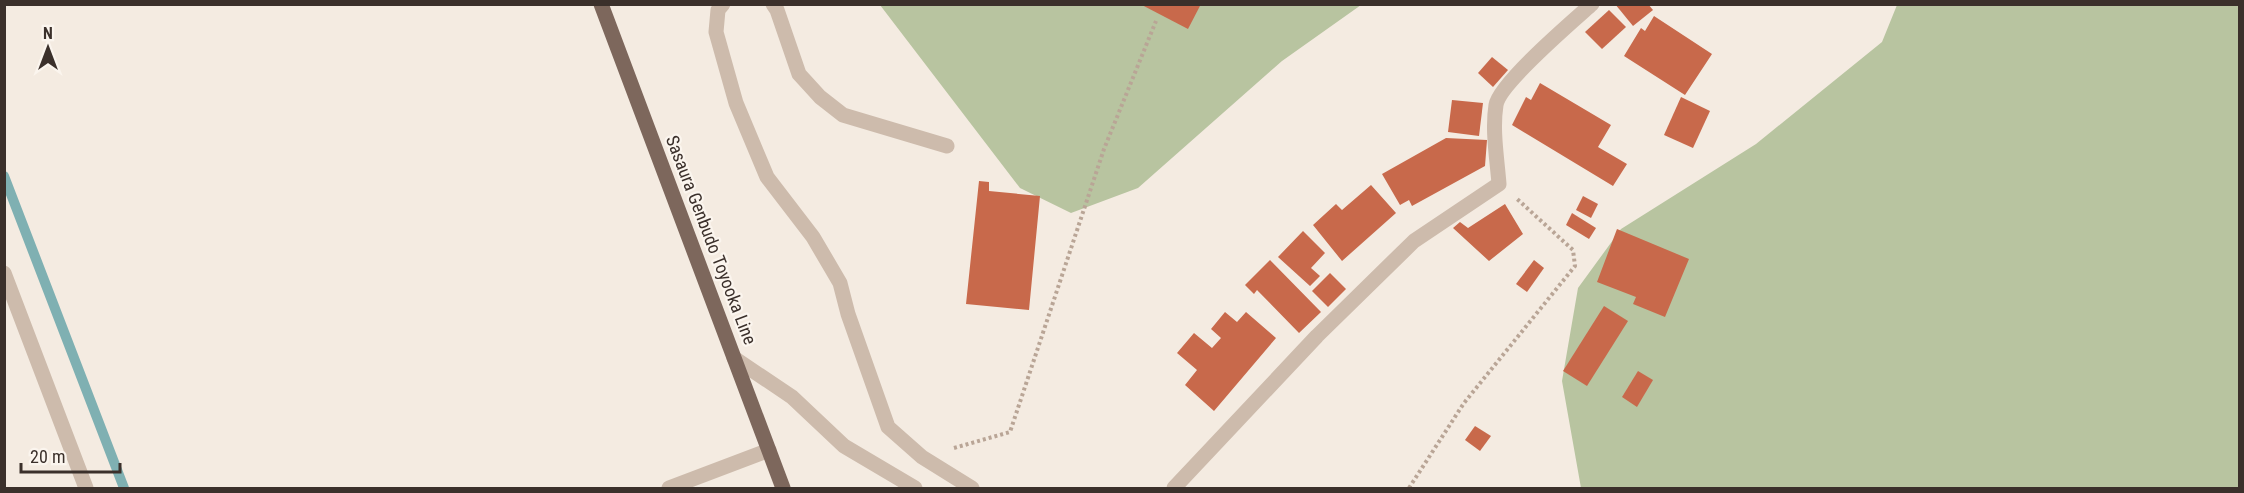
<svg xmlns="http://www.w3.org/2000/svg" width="2244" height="493" font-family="'Roboto Condensed',sans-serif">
  <rect width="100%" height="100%" fill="#f4ebe1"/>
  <g fill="#b8c4a0">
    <path d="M880 5H1361L1282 61 1138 188 1071 213 1020 188Z"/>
    <path d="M1897 5H2239V488H1581L1562 381 1578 288 1621 229 1756 144 1882 42Z"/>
  </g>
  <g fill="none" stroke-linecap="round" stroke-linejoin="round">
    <path stroke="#7fb0b2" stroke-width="10" d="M4 176 124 488"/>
  </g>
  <g fill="#c8694b">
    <path d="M1140 4H1201L1188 29Z"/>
    <path d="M1615 4H1648L1653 10 1633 26Z"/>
    <path d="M1609 10 1626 27 1602 49 1585 32Z"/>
    <path d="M1654 16 1712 54 1685 95 1624 56 1641 28 1645 31Z"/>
    <path d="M1492 57 1508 70 1493 87 1478 73Z"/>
    <path d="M1540 83 1611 125 1598 147 1627 164 1613 186 1512 125 1526 97 1531 100Z"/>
    <path d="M1681 97 1710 111 1693 148 1664 135Z"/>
    <path d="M1452 100 1483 103 1479 136 1448 132Z"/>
    <path d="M1446 138 1487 140 1485 166 1412 206 1409 200 1400 205 1382 174Z"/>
    <path d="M979 181 989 182V191L1040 196 1029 310 966 304Z"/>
    <path d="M1371 185 1396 213 1342 261 1313 225 1336 204 1342 210Z"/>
    <path d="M1583 196 1598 204 1591 218 1576 210Z"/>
    <path d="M1505 204 1523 234 1489 261 1453 228 1460 222 1468 228Z"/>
    <path d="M1572 213 1596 228 1589 239 1566 225Z"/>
    <path d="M1617 229 1689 259 1665 317 1633 304 1636 297 1597 282Z"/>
    <path d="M1303 231 1325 253 1311 268 1320 276 1310 286 1278 257Z"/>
    <path d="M1270 260 1321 312 1299 333 1257 290 1254 294 1245 285Z"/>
    <path d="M1534 260 1544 268 1527 292 1516 284Z"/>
    <path d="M1330 273 1346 289 1328 307 1312 291Z"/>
    <path d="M1604 306 1628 321 1587 386 1563 371Z"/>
    <path d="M1225 312 1237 322 1246 312 1276 338 1214 411 1185 385 1197 370 1177 353 1194 333 1212 348 1221 338 1211 329Z"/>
    <path d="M1638 371 1653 380 1637 407 1622 397Z"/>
    <path d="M1475 426 1491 436 1480 451 1465 440Z"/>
  </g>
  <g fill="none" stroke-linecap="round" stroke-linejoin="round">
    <g stroke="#b9a596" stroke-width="4" stroke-dasharray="3 3" stroke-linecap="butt">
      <path d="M954 448 1010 432 1104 149 1156 21"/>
      <path d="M1409 488 1464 403 1575 266 1573 250 1516 198"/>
    </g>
    <g stroke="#cdbbac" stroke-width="15">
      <path d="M723 4 718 10 716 32 736 103 767 177 813 237 840 283 848 314 888 427 922 457 972 488"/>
      <path d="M773 4 777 10 799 74 820 97 843 115 947 146"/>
      <path d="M4 273 86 488"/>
      <path d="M734 358 792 397 844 446 915 488"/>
      <path d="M669 488 769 450"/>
      <path d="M1174 488 1317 336 1414 241 1499 184C1497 158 1492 130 1496 105 1499 84 1573 21 1592 4"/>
    </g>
    <path stroke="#7d675c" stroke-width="15" d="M601 4 783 488"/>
  </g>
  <g text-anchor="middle" stroke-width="4.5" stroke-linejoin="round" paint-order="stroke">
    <g font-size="18" fill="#3b302b" stroke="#fbf5ee">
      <text transform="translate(711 240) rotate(69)" y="6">Sasaura Genbudo Toyooka Line</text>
    </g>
  </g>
  <rect width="2244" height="493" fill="none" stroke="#3b302b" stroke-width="12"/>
  <g transform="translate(48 48)" stroke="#fbf5ee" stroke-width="4.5" paint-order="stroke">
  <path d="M0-4.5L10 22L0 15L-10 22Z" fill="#3b302b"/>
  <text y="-9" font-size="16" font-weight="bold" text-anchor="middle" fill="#3b302b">N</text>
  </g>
  <path d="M21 463v9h99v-9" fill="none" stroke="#3b302b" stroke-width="3"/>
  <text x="30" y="463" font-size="18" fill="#3b302b" stroke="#fbf5ee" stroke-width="4.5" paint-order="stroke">20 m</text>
</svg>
